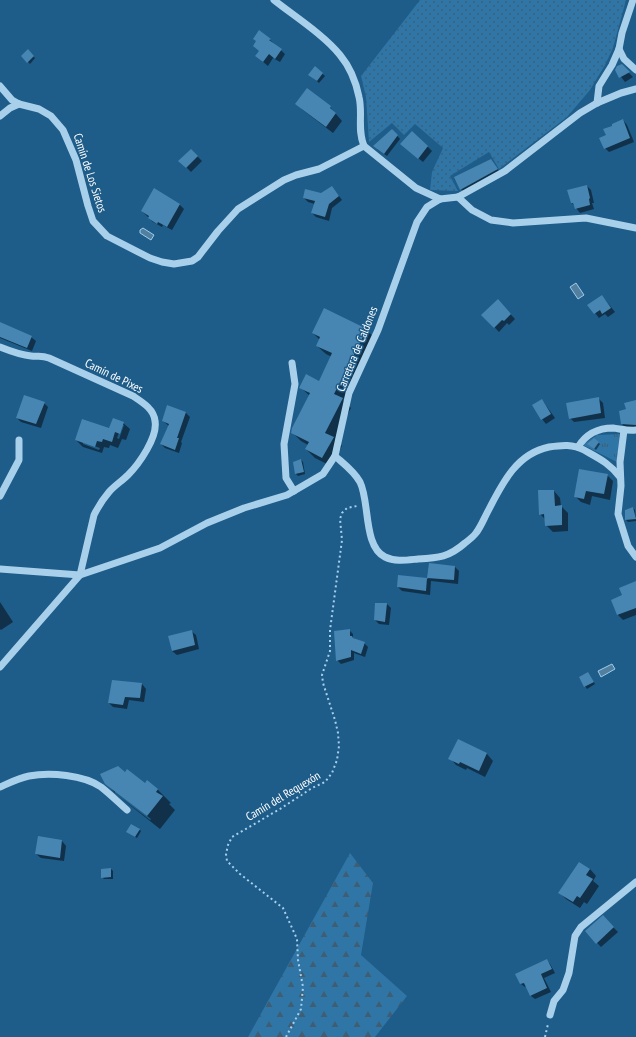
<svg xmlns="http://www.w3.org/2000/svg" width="636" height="1037" font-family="'PT Sans Narrow',sans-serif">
  <defs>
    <pattern id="grass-dots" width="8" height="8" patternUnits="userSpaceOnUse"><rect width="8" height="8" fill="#2f75a5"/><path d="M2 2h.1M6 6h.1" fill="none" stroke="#3f5e74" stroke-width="1.8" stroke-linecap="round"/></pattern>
    <pattern id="forest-firs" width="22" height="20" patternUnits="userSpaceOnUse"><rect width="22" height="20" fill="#2f75a5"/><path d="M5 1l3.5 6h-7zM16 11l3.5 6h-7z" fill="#3f5e74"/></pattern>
    <pattern id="park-tufts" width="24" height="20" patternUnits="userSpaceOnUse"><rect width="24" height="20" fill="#2f75a5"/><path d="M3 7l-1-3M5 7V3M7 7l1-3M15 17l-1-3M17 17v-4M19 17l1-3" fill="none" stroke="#3f5e74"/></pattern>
  </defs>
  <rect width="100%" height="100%" fill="#1e5c89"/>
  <path fill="url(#grass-dots)" d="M420 0H626L613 48 605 65 590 90 567 117 499 169 489 152 450 176 458 191 430 190 432 172 443 148 415 124 404 135 392 123 369 142 366 97 361 76Z"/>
  <path fill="url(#forest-firs)" d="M350 853 373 883 361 955 407 996 375 1037H248Z"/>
  <path fill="url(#park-tufts)" d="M620 434 617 462 583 445 597 435Z"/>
  <g fill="#537f9e" stroke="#9dcded">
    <path d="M143 228 154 235 151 240 140 233V230Z"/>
    <path d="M576 283 584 295 578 299 570 287Z"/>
    <path d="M612 664 615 669 601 677 598 671Z"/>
  </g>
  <g fill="#0007" fill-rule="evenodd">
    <path d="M260 32 270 40 285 54 280 62 273 58 268 66 256 56 260 51Z"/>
    <path d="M28 51 35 58 30 64 22 56Z"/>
    <path d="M621 65 633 77 625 82 616 70Z"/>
    <path d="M315 67 325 76 319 83 311 76Z"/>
    <path d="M296 103 330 107 342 121 333 133 303 110Z"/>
    <path d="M623 120 627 125 634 142 609 152 605 148 608 136Z"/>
    <path d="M392 130 400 139 387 156 377 149Z"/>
    <path d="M428 147 432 151 423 162 406 148Z"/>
    <path d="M191 150 202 161 191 172 180 161Z"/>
    <path d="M491 160 501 174 465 193 461 189Z"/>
    <path d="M587 186 591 190 594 203H592L594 209 580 213 572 203Z"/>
    <path d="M332 187 342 200 332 208 329 221 316 217 312 213 315 204 308 202 304 198 321 194Z"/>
    <path d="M154 190 180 205 184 209 172 230 163 225 162 227 153 222 142 211Z"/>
    <path d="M602 296 615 312 608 317 605 314 599 318 589 305Z"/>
    <path d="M502 305 515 319 509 325 507 323 499 332 483 315Z"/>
    <path d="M0 323 31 337 36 341 32 351 0 338Z"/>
    <path d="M366 330 375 338 343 400 351 408 335 439 342 446 331 466 315 458 306 449 308 445 301 441 292 432 310 396 300 387 319 383 332 357 326 354 317 346 320 340 313 333Z"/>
    <path d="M598 398 603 403 605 418 574 422 570 418Z"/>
    <path d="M542 400 555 418 546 424 542 419Z"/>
    <path d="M44 403 48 407 41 428 21 422 17 418Z"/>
    <path d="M636 403V428H626L622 424Z"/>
    <path d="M185 412 190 417 181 442 182 443 179 453 165 448 161 444 169 426 163 421Z"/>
    <path d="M123 423 130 429 126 440 122 439 118 448 110 445 109 448 104 447 102 453 83 447 76 440 110 429ZM122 425H124L119 439 117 438ZM83 442 100 448 99 450 83 444Z"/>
    <path d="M599 443 600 444 596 450 588 444Z"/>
    <path d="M301 460 303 462 305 474 298 476 296 474Z"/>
    <path d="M607 475 613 481 610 500 592 496 590 505 581 502 575 496Z"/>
    <path d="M554 491 560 498 561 506 568 513V531L553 532 546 525V520L540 514Z"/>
    <path d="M633 508 635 510 636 521 628 522 626 520V510Z"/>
    <path d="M430 565 455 567 459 571 458 584 431 581 430 595 402 591 398 587 399 576 428 579Z"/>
    <path d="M636 582V615L623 620 618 615 623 596Z"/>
    <path d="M0 602 13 622 1 630 0 629Z"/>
    <path d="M387 604 391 608 389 625 379 624 375 620Z"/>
    <path d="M349 630 353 634V638L364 643 368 647 365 657 354 653V660L341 664 337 660Z"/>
    <path d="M191 631 196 635 199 649 177 655 172 651Z"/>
    <path d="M588 673 595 684 587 689 580 678Z"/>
    <path d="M113 681 142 684 146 689 144 702 129 700 127 709 113 707 109 703Z"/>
    <path d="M458 740 487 754 493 761 485 777 467 768 466 770 456 765 450 758Z"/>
    <path d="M106 783 158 790 171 803 169 804 175 810 160 829 117 795 150 820 151 819 115 791V793Z"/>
    <path d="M140 830 141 831 137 838 127 832Z"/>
    <path d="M39 837 62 841 66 846 64 861 41 858 36 854Z"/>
    <path d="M111 869 113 871V879H104L102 877V870Z"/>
    <path d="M590 869 596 876 593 881 599 886 587 904 584 902 580 908 566 899 560 893Z"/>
    <path d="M603 917 618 932 601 947 587 932Z"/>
    <path d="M546 960 550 964 555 973 544 978 551 992 535 999 531 996 527 986 525 987 521 984Z"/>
  </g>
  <g fill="#4786b2">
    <path d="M259 30 271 39 269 40 282 49 275 59 269 54 263 62 255 56 259 51 253 46 256 41 253 39Z"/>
    <path d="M28 49 34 56 27 63 21 56Z"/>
    <path d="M622 64 630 72 619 78 615 70 617 66Z"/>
    <path d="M315 66 323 73 317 81 308 75Z"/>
    <path d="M307 88 331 106 330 108 336 113 326 127 295 104Z"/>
    <path d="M623 119 630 138 604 149 599 138 606 135 603 129 612 126V124Z"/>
    <path d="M392 129 398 135 384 154 373 146Z"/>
    <path d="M412 131 428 146 418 159 400 144Z"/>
    <path d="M191 149 198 156 186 168 178 161Z"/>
    <path d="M491 159 498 169 460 190 454 177Z"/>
    <path d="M587 185 590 198 589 199 590 205 575 209 573 203H571L567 190Z"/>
    <path d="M332 186 339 196 329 204 325 217 311 213 315 201 303 198 305 189 321 193Z"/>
    <path d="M154 188 180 204 167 227 158 222 157 224 148 218 149 216 141 211Z"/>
    <path d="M602 295 611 308 602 314 600 310 594 314 587 305Z"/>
    <path d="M498 299 511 314 504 321 502 320 494 328 481 315Z"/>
    <path d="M324 308 367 329 334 394 343 398 325 433 334 437 322 458 305 449 309 442 291 433 292 428 310 393 299 388 306 374 319 381 332 353 316 346 320 337 312 333Z"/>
    <path d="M0 322 32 336 27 348 0 337Z"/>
    <path d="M24 395 45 402 36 424 16 418Z"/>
    <path d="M599 397 601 413 569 419 566 403Z"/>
    <path d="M542 399 551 414 541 420 532 405Z"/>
    <path d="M636 400V425L621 424 619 411 626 409 624 403Z"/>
    <path d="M167 405 186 412 177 438H179L175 450 160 444 169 424 162 421Z"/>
    <path d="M113 418 124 422 120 434 115 432 112 442 103 439 102 442 97 441 95 447 75 440 82 419 109 428Z"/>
    <path d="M594 438 599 442 594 449 587 444Z"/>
    <path d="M301 459 304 472 295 474 293 462Z"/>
    <path d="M579 469 608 474 604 494 586 491 584 499 574 497Z"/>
    <path d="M538 490H554L555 506 562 505V525L545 526 544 514 539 515Z"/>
    <path d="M633 507 636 519 625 520V510Z"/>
    <path d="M429 563 455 566 454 580 427 578Z"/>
    <path d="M398 575 427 578 426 591 397 587Z"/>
    <path d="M636 581V608L617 615 611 600 622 595 619 588Z"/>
    <path d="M375 603H387L385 622 374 620Z"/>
    <path d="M350 629V636H352L353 638 365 642 361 654 351 650V657L336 661 334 631Z"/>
    <path d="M192 630 195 645 172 651 168 636Z"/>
    <path d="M588 672 594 682 584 687 579 677Z"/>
    <path d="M112 680 142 683 140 698 125 697 123 705 108 703Z"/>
    <path d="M458 739 487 753 479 771 460 762 459 764 448 759Z"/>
    <path d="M118 766 125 772 127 769 145 783 147 780 158 789 156 792 163 796 147 816 105 784 100 774Z"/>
    <path d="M131 824 140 829 135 837 126 832Z"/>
    <path d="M38 836 62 840 60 858 35 854Z"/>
    <path d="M579 862 590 869 586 875 593 879 580 898 577 896 573 902 558 893Z"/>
    <path d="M111 868V877L101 878V869Z"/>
    <path d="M603 915 614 927 596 944 585 931Z"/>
    <path d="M547 959 552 969 541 974 547 988 530 996 524 983 520 984 515 974Z"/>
  </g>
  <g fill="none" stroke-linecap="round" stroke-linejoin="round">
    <g stroke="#a9d0eb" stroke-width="2" stroke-dasharray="2 3" stroke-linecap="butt">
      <path d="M286 1037 301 1009 303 987 298 960 297 939 283 908 240 874 227 861 226 854 228 845 232 837 280 809 312 788 325 782 332 773 337 760 339 746 338 733 335 720 323 683 322 675 330 651V630L342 540 340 519 342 513 347 508 357 506"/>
      <path d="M545 1037 548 1024"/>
    </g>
    <g stroke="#a9d0eb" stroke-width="7">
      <path d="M274 0C294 16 324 35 340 55 350 67 356 82 359 97 363 113 357 130 364 146L416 188 440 199"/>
      <path d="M619 49 624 59 636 70"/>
      <path d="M0 86 12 100 19 104 39 109 51 116 63 130 76 160 88 206 93 221 107 236 150 258 162 262 174 264 192 261 198 257 218 231 238 209 284 180 296 175 319 169 364 146"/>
      <path d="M597 103 599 86 612 65 619 49 622 33 633 0"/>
      <path d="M0 116 10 108 19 104"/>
      <path d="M458 197 472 210 491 220 513 223 586 218 636 228"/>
      <path d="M0 347C10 351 20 355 31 356 38 357 41 355 49 358L133 396C142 402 154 409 155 421 158 437 139 464 128 475 122 481 114 486 109 492 103 499 98 507 94 515L80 575 0 667"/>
      <path d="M292 363 295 384 284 444 286 478 294 491"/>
      <path d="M624 430 620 462 621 486 618 514 628 546 636 557"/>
      <path d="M578 447C586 434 598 428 613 428 621 429 628 431 636 430"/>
      <path d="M335 456C344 464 354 471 360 482 370 502 363 546 385 557 395 562 407 560 418 559 439 558 449 557 465 543 469 540 473 537 476 533 480 528 483 521 486 515 501 486 515 454 549 447 562 445 573 444 584 450 600 459 609 463 620 477"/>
      <path d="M0 496 19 460V440"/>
      <path d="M0 569 80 575 160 548 207 523 244 508 287 495 323 474 335 456 349 393 378 330 417 222 427 207 440 199 458 197 505 171 580 113 597 103 621 93 636 89"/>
      <path d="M0 787C9 783 19 778 29 776 50 772 84 775 101 787 110 794 118 802 127 810"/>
      <path d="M550 1015 554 1001 563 990 569 973 575 936 581 927 636 882"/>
    </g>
  </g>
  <g text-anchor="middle" stroke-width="3" stroke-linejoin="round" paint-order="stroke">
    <g font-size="12" fill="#fff" stroke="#1e5c89">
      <text transform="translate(90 173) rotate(72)" y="4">Camín de Los Sietos</text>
      <text transform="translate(357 349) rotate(-68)" y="4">Carretera de Caldones</text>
      <text transform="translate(114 376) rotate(26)" y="4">Camín de Pixes</text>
      <text transform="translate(283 796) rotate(-31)" y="4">Camín del Requexón</text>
    </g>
  </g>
</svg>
